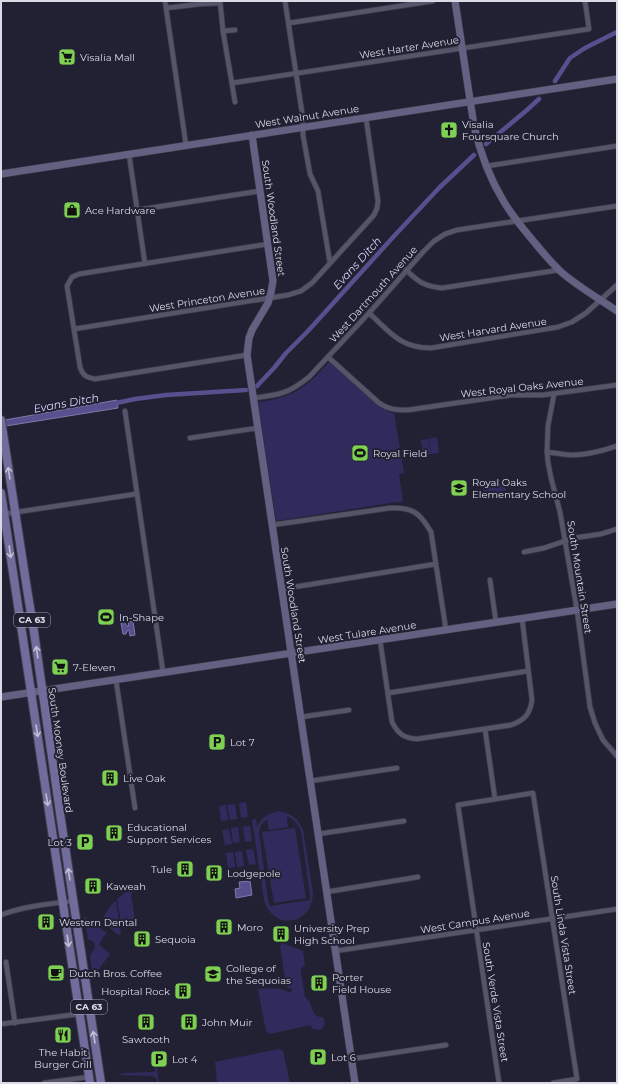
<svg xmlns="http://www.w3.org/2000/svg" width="618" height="1084" font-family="Montserrat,sans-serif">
  <rect width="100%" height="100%" fill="#222133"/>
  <g fill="#312b5d" fill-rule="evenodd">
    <path d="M329 362 378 406 389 412 394 413 404 473 399 474 403 502H397L276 521 258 402C293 398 307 387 329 362Z"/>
    <path d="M437 437 439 453 431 454 429 439Z"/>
    <path d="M428 439 431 454 423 455 421 440Z"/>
    <path d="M505 483 506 491 484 495 483 487Z"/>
    <path d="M246 802 248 817 241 818 239 803Z"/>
    <path d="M235 804 237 819 230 820 227 805Z"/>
    <path d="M226 805 228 820 221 821 219 806Z"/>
    <path d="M278 811C291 813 298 818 303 830L313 893C312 926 273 931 264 900L252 820 256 819 257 827C261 817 269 814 278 811ZM287 816C294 819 298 824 301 831L310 896V900L270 906 268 900 259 833 261 825 267 819 269 830 288 827Z"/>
    <path d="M250 826 252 841 245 842 243 827Z"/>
    <path d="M238 827 240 842 233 843 231 828Z"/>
    <path d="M295 828 306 898 274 903 262 832Z"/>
    <path d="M229 829 232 844 225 845 222 830Z"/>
    <path d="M253 849 256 864 249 865 246 850Z"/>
    <path d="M242 851 244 866 237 867 235 852Z"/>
    <path d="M233 852 235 867 228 868 226 853Z"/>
    <path d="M136 888 137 892H132V895H131L135 920 121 923 117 899 125 893Z"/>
    <path d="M115 901H116L121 933 120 935 117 934 104 923C102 915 110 907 115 901Z"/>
    <path d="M84 916 107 933 103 937 101 942 100 943 99 945 110 954 93 977 90 956 95 947 94 942 88 939Z"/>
    <path d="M282 943 303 951 305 965 301 968V973L305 997C305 997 309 1001 309 1001 314 1009 311 1017 323 1017L325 1025 320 1030 312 1029 311 1025 270 1034 266 1031 258 989C270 988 280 987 291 993L292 989 288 988 286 985 280 946Z"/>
    <path d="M153 1048 154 1049 159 1083H157L156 1078 153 1076 117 1075 125 1073 154 1072 155 1071Z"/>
    <path d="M279 1049 283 1051 290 1083H217L216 1069 215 1062Z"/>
  </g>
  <g fill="#56508e" stroke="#7e79a8">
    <path d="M117 400 118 408 6 426 5 420Z"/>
    <path d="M133 621 135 635 130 636 129 630 127 631 126 634H123L121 623 124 622 127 626H129L128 622Z"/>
    <path d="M250 881 252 895 236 898 235 889 240 888 239 882Z"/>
  </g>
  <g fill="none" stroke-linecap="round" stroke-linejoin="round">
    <g stroke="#56508e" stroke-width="4.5">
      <path d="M555 81 570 58 585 48 617 32"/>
      <path d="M486 144 527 110 539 99"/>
      <path d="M257 386 274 368 286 353 308 331 395 235 439 188 474 155"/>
      <path d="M112 404 135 399 166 395 246 390"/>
    </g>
    <g stroke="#3d3c4b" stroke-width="6">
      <g id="street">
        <path d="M165 1 186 145"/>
        <path d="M220 1 223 31 235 102"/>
        <path d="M285 1 303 119V135L310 174 318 191 330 263"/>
        <path d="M166 8 200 4 220 3"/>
        <path d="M289 23 433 1"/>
        <path d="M223 31 235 30"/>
        <path d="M232 83 589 29 585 1"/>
        <path d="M129 154 145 264"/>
        <path d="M487 166 617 146"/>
        <path d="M137 210 260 191"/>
        <path d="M406 270C419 282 423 286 442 288L559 270"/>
        <path d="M369 313C390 332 400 348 431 348L558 327 572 322 586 313 617 285"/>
        <path d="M74 329 288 295 301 291 312 283 374 215 377 208 378 201 366 118"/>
        <path d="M247 355 95 379C86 377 83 376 80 367L67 286 72 277 79 274 268 244"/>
        <path d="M328 357 379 403C390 410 396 410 408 410L511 395H543L617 385"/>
        <path d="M554 394 548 426 547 452 548 462 551 478 560 512 577 610 590 707 595 723 603 740 617 756"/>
        <path d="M254 398C279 395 288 394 309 377L369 313 423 252 434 241 445 234 457 230 617 206"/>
        <path d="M125 411 163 672"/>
        <path d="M190 438 258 428"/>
        <path d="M547 452C555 453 564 455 573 455 588 455 602 451 617 446"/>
        <path d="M4 514 136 494"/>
        <path d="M272 525 390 508C413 507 420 513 431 532L446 630"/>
        <path d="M524 552 544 548 574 538 601 534 617 529"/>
        <path d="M490 580 496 622"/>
        <path d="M282 589 436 564"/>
        <path d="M380 640 392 722C398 734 404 738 417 739L511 725C525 720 530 714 532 700L522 618"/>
        <path d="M116 680 135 808"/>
        <path d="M388 693 528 671"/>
        <path d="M301 717 349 710"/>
        <path d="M485 729 495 799"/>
        <path d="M310 781 397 768"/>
        <path d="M318 834 404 821"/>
        <path d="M326 892 418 877"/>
        <path d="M1 915C24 906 49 904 74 901"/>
        <path d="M335 951 617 909"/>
        <path d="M6 962 15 1023"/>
        <path d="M1 1024 79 1014"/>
        <path d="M351 1059 446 1045"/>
        <path d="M44 1083 89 1077"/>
        <path d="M499 1083 458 805 533 793 577 1079 553 1083"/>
      </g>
    </g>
    <g stroke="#3d3c4b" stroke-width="8">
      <g id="secondary">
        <path d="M455 1 474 126C480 152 490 179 504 202 513 217 524 230 535 243 543 253 551 262 560 271 577 286 598 298 617 311"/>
        <path d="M252 135 273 281 271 292 268 303 252 330 249 338 247 355 355 1083"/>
        <path d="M1 174 617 79"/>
        <path d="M1 697 617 604"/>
      </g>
    </g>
    <g stroke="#3d3c4b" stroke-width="10">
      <g id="primary">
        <path d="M1 420 27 589 34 632 61 820 101 1083"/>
        <path d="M1 493 90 1083"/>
      </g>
    </g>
    <use href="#street" stroke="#555468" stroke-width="4.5"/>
    <use href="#secondary" stroke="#626182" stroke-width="7"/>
    <use href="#primary" stroke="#706d9d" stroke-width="8"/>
  </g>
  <defs><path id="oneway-shaft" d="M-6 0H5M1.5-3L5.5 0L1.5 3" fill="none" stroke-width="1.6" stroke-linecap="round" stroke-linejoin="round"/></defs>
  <g stroke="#c0bfd4">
    <use href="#oneway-shaft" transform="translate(9 473) rotate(-99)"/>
    <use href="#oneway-shaft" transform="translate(10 552) rotate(82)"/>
    <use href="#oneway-shaft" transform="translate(37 652) rotate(-98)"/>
    <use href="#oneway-shaft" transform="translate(37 731) rotate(81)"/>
    <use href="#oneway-shaft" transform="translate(47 800) rotate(81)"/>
    <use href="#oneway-shaft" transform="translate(69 874) rotate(-99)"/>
    <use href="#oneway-shaft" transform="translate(68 941) rotate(82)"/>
    <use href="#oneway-shaft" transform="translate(94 1037) rotate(-99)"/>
  </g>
  <defs>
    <g id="supermarket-square" transform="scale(0.9)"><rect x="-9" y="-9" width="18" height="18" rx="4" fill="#7ed053" stroke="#222133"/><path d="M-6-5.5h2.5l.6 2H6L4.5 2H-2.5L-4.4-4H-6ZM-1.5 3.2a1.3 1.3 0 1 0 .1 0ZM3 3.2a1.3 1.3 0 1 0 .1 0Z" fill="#111"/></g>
    <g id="church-square" transform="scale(0.9)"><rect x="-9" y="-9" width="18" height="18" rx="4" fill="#7ed053" stroke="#222133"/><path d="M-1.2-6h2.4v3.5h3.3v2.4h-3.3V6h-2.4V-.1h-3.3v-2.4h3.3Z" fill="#111"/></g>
    <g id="shop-square" transform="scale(0.9)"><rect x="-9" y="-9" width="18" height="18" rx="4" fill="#7ed053" stroke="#222133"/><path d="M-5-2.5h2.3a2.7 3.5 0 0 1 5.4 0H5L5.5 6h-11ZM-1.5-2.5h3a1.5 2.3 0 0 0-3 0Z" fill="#111"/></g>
    <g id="stadium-square" transform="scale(0.9)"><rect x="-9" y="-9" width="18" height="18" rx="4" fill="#7ed053" stroke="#222133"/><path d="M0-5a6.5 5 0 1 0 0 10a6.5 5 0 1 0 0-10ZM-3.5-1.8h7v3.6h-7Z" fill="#111"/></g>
    <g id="school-square" transform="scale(0.9)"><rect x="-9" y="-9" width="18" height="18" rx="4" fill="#7ed053" stroke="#222133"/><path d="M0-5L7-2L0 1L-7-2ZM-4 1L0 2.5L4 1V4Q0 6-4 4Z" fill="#111"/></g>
    <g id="parking-square" transform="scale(0.9)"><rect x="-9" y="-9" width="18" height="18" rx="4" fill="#7ed053" stroke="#222133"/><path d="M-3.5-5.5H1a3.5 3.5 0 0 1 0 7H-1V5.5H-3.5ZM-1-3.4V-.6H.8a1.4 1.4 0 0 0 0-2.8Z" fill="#111"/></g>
    <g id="building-square" transform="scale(0.9)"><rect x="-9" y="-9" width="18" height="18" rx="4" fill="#7ed053" stroke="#222133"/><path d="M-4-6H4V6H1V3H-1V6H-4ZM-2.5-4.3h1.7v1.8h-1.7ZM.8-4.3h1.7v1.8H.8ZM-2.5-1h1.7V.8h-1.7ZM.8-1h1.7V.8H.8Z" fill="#111"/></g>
    <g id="cafe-square" transform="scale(0.9)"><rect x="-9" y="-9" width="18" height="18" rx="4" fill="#7ed053" stroke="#222133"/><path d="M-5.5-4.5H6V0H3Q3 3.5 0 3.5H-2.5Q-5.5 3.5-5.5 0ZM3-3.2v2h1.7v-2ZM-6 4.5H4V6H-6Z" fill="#111"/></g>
    <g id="university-square" transform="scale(0.9)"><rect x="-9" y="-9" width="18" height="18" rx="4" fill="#7ed053" stroke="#222133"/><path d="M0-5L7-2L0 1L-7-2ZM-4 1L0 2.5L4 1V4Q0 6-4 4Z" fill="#111"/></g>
    <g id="restaurant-square" transform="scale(0.9)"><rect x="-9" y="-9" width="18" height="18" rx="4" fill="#7ed053" stroke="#222133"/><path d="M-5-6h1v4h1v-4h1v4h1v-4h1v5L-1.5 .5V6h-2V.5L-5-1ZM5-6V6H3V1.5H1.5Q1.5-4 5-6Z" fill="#111"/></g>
  </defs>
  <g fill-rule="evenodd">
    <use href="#supermarket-square" x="67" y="57"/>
    <use href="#church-square" x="449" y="130"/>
    <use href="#shop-square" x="72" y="210"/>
    <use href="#stadium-square" x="360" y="453"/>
    <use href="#school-square" x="459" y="488"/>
    <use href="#stadium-square" x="106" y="617"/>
    <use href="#supermarket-square" x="60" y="667"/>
    <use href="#parking-square" x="217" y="742"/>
    <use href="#building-square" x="110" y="778"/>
    <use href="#building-square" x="114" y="833"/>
    <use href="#parking-square" x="85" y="842"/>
    <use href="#building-square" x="185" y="869"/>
    <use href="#building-square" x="214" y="873"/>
    <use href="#building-square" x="93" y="886"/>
    <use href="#building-square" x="46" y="922"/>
    <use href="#building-square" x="224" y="927"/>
    <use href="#building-square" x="281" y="934"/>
    <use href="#building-square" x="142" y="939"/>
    <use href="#cafe-square" x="56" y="973"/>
    <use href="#university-square" x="213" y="974"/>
    <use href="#building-square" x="319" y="983"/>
    <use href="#building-square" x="183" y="991"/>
    <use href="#building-square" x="146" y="1022"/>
    <use href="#building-square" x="189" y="1022"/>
    <use href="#restaurant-square" x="63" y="1035"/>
    <use href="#parking-square" x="318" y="1057"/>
    <use href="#parking-square" x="159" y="1059"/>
  </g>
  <g text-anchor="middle" stroke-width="4" stroke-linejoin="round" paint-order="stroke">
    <g fill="#222133" stroke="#a3a2b0" stroke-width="1">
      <rect x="14" y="613" width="36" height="14" rx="3"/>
      <rect x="71" y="1000" width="36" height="14" rx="3"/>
    </g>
    <g font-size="9" font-weight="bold" fill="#dadae6">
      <text x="32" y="623">CA 63</text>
      <text x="89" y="1010">CA 63</text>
    </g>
    <g font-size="10" fill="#dadae6" stroke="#222133">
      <text transform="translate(409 47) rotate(-9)" y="4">West Harter Avenue</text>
      <text transform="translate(307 116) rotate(-9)" y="4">West Walnut Avenue</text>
      <text transform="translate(274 218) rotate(82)" y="4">South Woodland Street</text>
      <text transform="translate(373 294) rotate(-48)" y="4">West Dartmouth Avenue</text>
      <text transform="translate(207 299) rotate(-9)" y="4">West Princeton Avenue</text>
      <text transform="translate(493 329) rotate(-9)" y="4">West Harvard Avenue</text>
      <text transform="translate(522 387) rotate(-6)" y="4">West Royal Oaks Avenue</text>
      <text transform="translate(580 577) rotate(81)" y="4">South Mountain Street</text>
      <text transform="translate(294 605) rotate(81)" y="4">South Woodland Street</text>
      <text transform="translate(367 632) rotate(-9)" y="4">West Tulare Avenue</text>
      <text transform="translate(61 750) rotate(82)" y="4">South Mooney Boulevard</text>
      <text transform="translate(475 921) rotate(-9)" y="4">West Campus Avenue</text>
      <text transform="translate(564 935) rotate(81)" y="4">South Linda Vista Street</text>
      <text transform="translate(496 1002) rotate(81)" y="4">South Verde Vista Street</text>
    </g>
    <g font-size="10" fill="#dadae6" stroke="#222133" text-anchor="start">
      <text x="80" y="61">Visalia Mall</text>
      <text x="462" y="128">Visalia<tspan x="462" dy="12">Foursquare Church</tspan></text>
      <text x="85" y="214">Ace Hardware</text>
      <text x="373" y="457">Royal Field</text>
      <text x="472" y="486">Royal Oaks<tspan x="472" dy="12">Elementary School</tspan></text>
      <text x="119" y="621">In-Shape</text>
      <text x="73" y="671">7-Eleven</text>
      <text x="230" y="746">Lot 7</text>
      <text x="123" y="782">Live Oak</text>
      <text x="127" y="831">Educational<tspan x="127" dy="12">Support Services</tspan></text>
      <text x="72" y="846" text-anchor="end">Lot 3</text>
      <text x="172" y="873" text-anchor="end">Tule</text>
      <text x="227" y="877">Lodgepole</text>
      <text x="106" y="890">Kaweah</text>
      <text x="59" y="926">Western Dental</text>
      <text x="237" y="931">Moro</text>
      <text x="294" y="932">University Prep<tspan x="294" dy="12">High School</tspan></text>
      <text x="155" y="943">Sequoia</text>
      <text x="226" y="972">College of<tspan x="226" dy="12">the Sequoias</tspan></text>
      <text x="69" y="977">Dutch Bros. Coffee</text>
      <text x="332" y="981">Porter<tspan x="332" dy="12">Field House</tspan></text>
      <text x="170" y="995" text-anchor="end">Hospital Rock</text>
      <text x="202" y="1026">John Muir</text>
      <text x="146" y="1043" text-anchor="middle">Sawtooth</text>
      <text x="63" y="1056" text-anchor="middle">The Habit<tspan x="63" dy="12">Burger Grill</tspan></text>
      <text x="331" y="1061">Lot 6</text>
      <text x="172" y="1063">Lot 4</text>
    </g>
    <g font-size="11" font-style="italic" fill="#d5d4f9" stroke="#222133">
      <text transform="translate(357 263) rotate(-48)" y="4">Evans Ditch</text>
      <text transform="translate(66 403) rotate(-10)" y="4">Evans Ditch</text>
    </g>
  </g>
  <rect width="618" height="1084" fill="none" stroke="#dadae6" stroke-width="4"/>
</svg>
